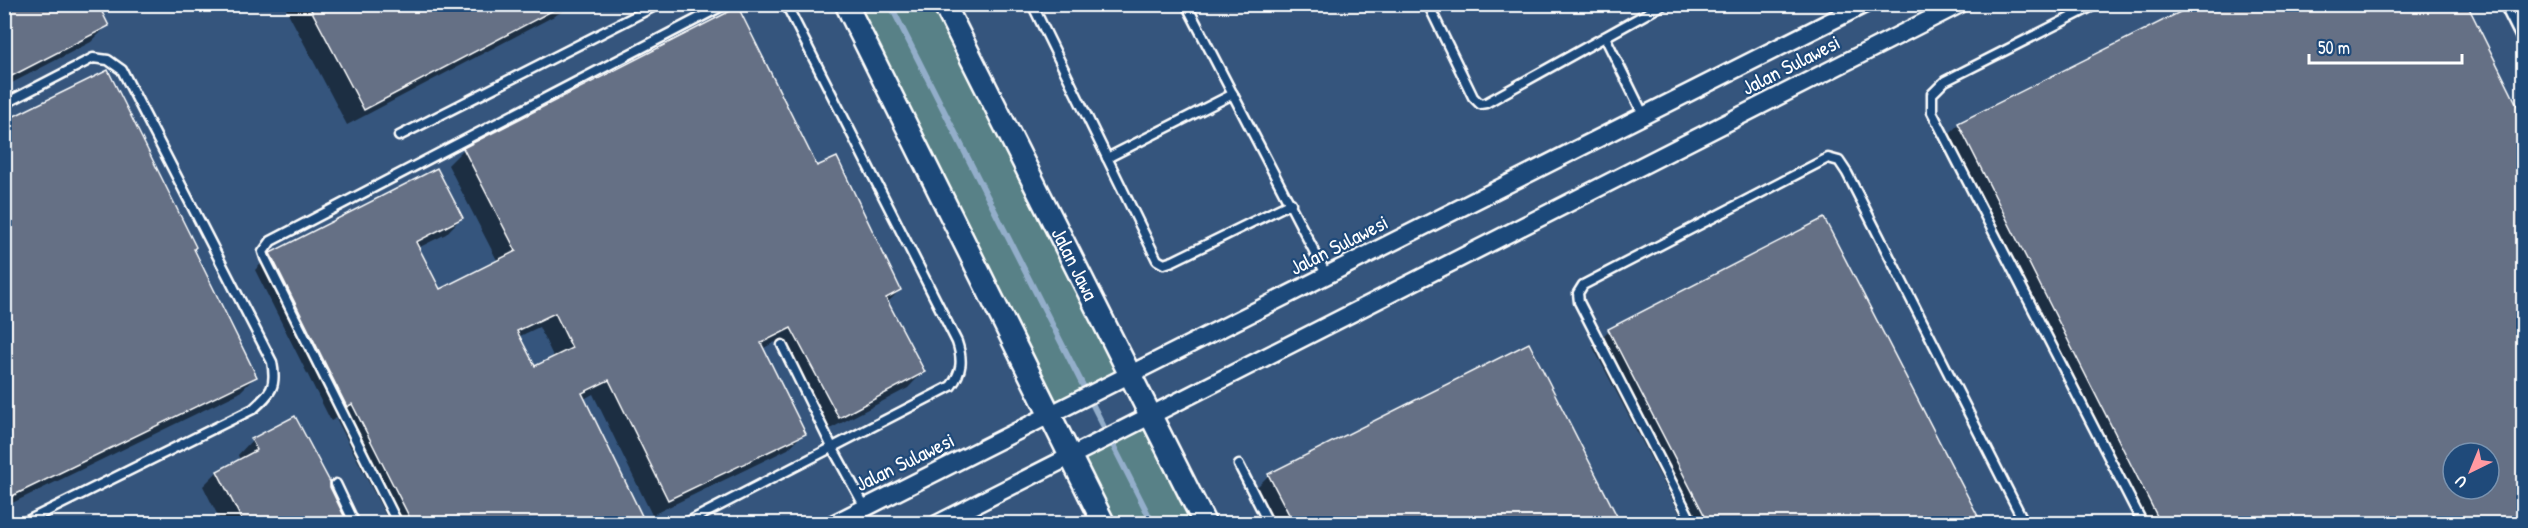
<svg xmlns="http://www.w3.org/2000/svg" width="2528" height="528" font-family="'Patrick Hand',sans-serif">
  <rect width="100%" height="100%" fill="#1f4a7a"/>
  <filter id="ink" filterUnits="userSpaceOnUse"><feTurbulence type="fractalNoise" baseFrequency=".0167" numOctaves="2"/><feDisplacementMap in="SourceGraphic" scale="12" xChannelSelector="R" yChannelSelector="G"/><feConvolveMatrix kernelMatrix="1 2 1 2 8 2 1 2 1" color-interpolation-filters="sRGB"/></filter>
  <g filter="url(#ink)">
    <path fill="#34557d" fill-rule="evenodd" d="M4 5H2523V523H5ZM2453 453H2489V489H2453Z"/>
    <g fill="#588187" stroke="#acc0c3" stroke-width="1.5">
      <path d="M846 5H944L1130 375 1049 416Z"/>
      <path d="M1150 416 1205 523H1104L1070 457Z"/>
    </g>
    <g fill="#0007" fill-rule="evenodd">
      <path d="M4 4 107 26 91 42 4 87Z"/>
      <path d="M291 4H577L347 125 286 9Z"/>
      <path d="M2465 4 2524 121V524H2137L1943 140 1959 124ZM2453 453H2489V489H2453Z"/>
      <path d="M2505 4H2524V42Z"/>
      <path d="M4 123 192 249 255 377 239 393 4 507Z"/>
      <path d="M464 149 816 168 900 290 887 303 923 372 908 388 824 432 775 342 762 349 804 433 788 449 652 515 593 394 584 399 644 524H390L336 418 331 421 255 270 271 254 461 218 446 234 418 248 440 291 498 262 448 165ZM539 327 554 358 534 368 518 337Z"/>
      <path d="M1609 330 1981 524H1685L1593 347Z"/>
      <path d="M252 440 329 487 346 524H222L203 486 217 472 240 460 238 455Z"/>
      <path d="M1269 475 1619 524H1270L1253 491Z"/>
      <path d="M176 519 178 524H166Z"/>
    </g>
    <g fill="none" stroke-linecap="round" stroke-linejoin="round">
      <path stroke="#93aeca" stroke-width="6" d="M890 4 1153 524"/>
    </g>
    <g fill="#657085" stroke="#fff" stroke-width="1.5" fill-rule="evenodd">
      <path d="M4 4H98L109 26 4 80Z"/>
      <path d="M308 4H565L364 110Z"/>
      <path d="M2196 4H2467L2523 117V524H2161L1958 123ZM2453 453H2489V489H2453Z"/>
      <path d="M738 7 817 166 837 157 901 290 886 298 925 372 839 418 791 328 761 343 806 434 668 500 609 380 582 393 646 524H413L352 404 347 407 270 253 437 168 463 218 416 242 440 289 516 251 463 148ZM555 313 572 348 535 366 517 331Z"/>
      <path d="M108 70 196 247 194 249 257 377 4 500V121Z"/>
      <path d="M1824 218 1982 524H1709L1608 329Z"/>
      <path d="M1529 343 1621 524H1294L1268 474Z"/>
      <path d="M295 416 330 482V487L348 524H244L217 471 257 450 251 439Z"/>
    </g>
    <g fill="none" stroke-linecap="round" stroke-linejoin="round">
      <g stroke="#fff" stroke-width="13">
        <g id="service">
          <path d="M1032 4 1157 260 1164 264 1173 261 1291 203"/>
          <path d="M1186 4 1327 276"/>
          <path d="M1428 4 1473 97 1480 104 1486 103 1664 4"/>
          <path d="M2097 4 1945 81 1932 94V112L2143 524"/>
          <path d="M2504 4 2524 44"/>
          <path d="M1605 37 1644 116"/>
          <path d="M4 104 93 58 108 60 122 70 272 362C277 387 271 393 253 409L21 524"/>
          <path d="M399 136 659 4"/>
          <path d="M1107 158 1233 94"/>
          <path d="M782 345 832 447 865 507"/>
          <path d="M1239 465 1269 524"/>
          <path d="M336 484 355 524"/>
          <path d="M398 524 265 258 263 252 271 241 726 4"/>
          <path d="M684 524 951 386C962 372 963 360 957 342L786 4"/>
          <path d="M1693 524 1579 302 1578 293 1583 285 1828 158 1839 161 1847 173 2025 524"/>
        </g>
      </g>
      <g stroke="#fff" stroke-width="21">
        <g id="minor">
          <path d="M833 524 1865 4"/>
          <path d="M937 524 1960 4"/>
        </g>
      </g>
      <g stroke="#fff" stroke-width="26">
        <g id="tertiary">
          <path d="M846 4 1104 524"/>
          <path id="s1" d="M944 4 1205 524"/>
        </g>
      </g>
      <use href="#service" stroke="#1f4a7a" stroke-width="8"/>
      <use href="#minor" stroke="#1f4a7a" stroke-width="16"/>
      <use href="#tertiary" stroke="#1f4a7a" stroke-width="21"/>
    </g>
  </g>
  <g text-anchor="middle" stroke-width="4.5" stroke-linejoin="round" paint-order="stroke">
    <g font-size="21" fill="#fff" stroke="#1f4a7a">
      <text transform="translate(1791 65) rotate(-27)" y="7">Jalan Sulawesi</text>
      <text transform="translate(1339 245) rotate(-27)" y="7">Jalan Sulawesi</text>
      <text dy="7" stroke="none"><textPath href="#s1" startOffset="291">Jalan Jawa</textPath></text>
      <text transform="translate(905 462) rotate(-26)" y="7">Jalan Sulawesi</text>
    </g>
  </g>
  <rect width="2528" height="528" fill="none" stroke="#1f4a7a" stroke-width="24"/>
  <rect x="12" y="12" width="2504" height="504" fill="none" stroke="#fff" stroke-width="2" filter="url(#ink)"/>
  <g transform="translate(2471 471) rotate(223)"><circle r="28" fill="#1f4a7a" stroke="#7992af" stroke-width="1.5"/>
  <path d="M0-4.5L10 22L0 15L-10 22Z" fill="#ff9aa2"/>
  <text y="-9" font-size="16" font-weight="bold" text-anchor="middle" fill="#ffffff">U</text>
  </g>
  <path d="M2309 54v9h153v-9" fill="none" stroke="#ffffff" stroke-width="3"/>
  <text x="2318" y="54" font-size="18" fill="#ffffff" stroke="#1f4a7a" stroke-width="4.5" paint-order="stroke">50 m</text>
</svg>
